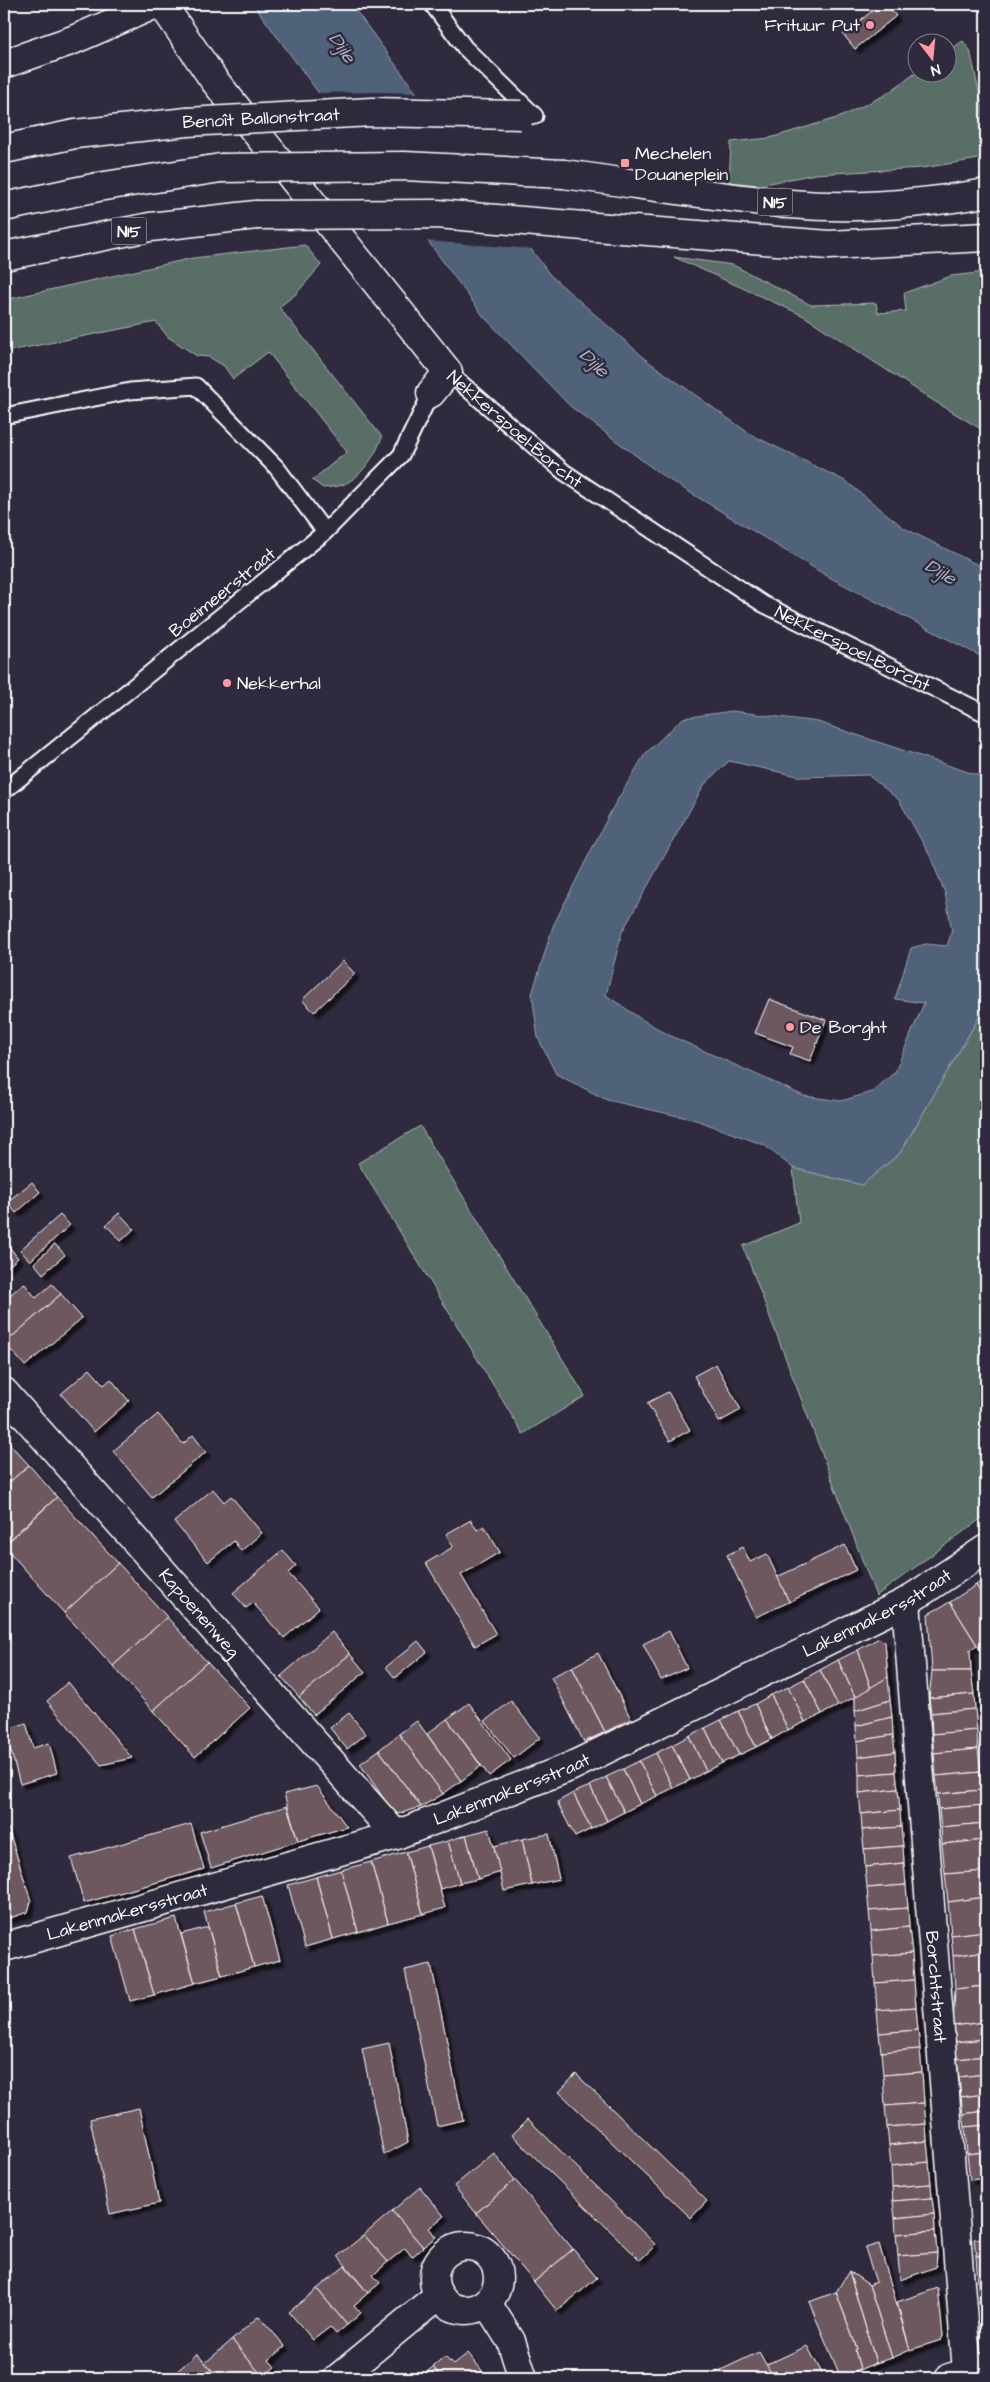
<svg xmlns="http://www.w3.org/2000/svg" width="990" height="2382" font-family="'Architects Daughter',sans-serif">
  <defs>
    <filter id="shadow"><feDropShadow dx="4.5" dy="4.5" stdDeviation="1" flood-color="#0009"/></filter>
  </defs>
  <rect width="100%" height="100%" fill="#2f2a3d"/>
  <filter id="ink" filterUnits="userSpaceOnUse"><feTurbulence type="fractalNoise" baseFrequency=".02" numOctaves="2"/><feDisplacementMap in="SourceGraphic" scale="10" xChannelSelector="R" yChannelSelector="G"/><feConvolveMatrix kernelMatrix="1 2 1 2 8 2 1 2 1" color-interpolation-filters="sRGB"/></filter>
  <g filter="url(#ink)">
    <g fill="#5a6e68" stroke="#acb6b4">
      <path d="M963 41 970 50 986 124V158L922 168 815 174 760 185 729 182 731 142 770 138 840 117 885 95 917 72H948V51Z"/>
      <path d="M305 245 321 265 296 294 279 307 382 437C376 455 361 478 342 485 337 487 329 487 323 488L312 480 347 452 268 352 233 379 224 366 209 357 197 356 168 337 156 322 4 352V300L193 258Z"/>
      <path d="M674 257 733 265 811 305 876 303 878 313 906 311 904 293 951 276 986 272V432L934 401 804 316Z"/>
      <path d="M986 1005V1515L876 1596 743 1246 799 1223 793 1168 862 1185 900 1153Z"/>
      <path d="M420 1126 585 1396 523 1434 358 1163Z"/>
    </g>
    <g fill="#50627a" stroke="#96a1af" fill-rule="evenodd">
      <path d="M253 4H351L550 275 649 362 750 434 847 482 904 528 986 569V659L827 576 663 476 570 406 484 317Z"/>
      <path d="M732 711 818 722 980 776 986 780V1005L900 1153 862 1185 793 1168 764 1145 696 1120 607 1100 556 1074 538 1038 532 994 553 926 612 809 645 754 683 718ZM729 761 802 777 868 775 899 800 930 856 945 893 952 931 947 946 926 944 911 948 895 999 924 1003 895 1072 872 1092 841 1101 804 1096 671 1036 641 1019 606 995 622 932 704 785Z"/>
    </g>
    <path fill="#2f2a3d" d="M379 92 418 93 534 249 425 241 315 93Z"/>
    <g fill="#6e585e" stroke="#fff" filter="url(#shadow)">
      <path d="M881 4H886L896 16 855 49 843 34Z"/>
      <path d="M343 961 355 974 314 1012 302 1000Z"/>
      <path d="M769 999 826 1020 810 1061 790 1054 793 1047 755 1033Z"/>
      <path d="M32 1182 40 1192 16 1213 7 1202Z"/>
      <path d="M119 1213 134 1229 121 1241 106 1225Z"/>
      <path d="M60 1215 70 1225 30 1261 20 1250Z"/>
      <path d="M4 1240 18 1258 4 1270Z"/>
      <path d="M55 1244 65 1255 43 1274 34 1263Z"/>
      <path d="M24 1283 36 1298 52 1284 61 1294 5 1343 4 1300Z"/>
      <path d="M61 1294 82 1318 25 1366 5 1343Z"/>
      <path d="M716 1364 741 1410 719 1422 694 1376Z"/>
      <path d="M90 1369 104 1385 111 1379 129 1401 94 1432 61 1394Z"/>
      <path d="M668 1392 690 1430 670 1441 647 1403Z"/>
      <path d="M158 1414 183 1444 193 1435 206 1452 152 1497 113 1451Z"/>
      <path d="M7 1441 29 1465 4 1487V1444Z"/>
      <path d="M29 1465 57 1497 4 1544V1487Z"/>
      <path d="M213 1489 224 1502 231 1496 262 1533 241 1551 234 1541 208 1562 174 1522Z"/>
      <path d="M57 1497 118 1563 64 1613 4 1546Z"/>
      <path d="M471 1520 477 1530 484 1526 500 1552 461 1575 496 1634 475 1646 426 1563 453 1547 446 1534Z"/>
      <path d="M845 1545 856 1570 789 1602 777 1577Z"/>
      <path d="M743 1547 750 1562 767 1554 789 1602 756 1617 727 1555Z"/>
      <path d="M283 1550 296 1566 288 1573 319 1608 284 1638 253 1603 246 1608 233 1593Z"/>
      <path d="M118 1563 167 1617 113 1666 64 1613Z"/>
      <path d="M986 1578V1602L976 1585Z"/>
      <path d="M976 1585 986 1602V1655L984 1656 950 1602Z"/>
      <path d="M950 1602 977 1645 970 1650 971 1671H932L928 1614Z"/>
      <path d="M167 1617 207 1662 153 1711 113 1666Z"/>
      <path d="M669 1631 687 1668 661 1680 643 1644Z"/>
      <path d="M332 1632 350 1654 299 1697 281 1676Z"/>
      <path d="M879 1638 885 1642 888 1677 871 1689 858 1650Z"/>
      <path d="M418 1641 427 1652 395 1678 386 1667Z"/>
      <path d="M858 1650 871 1689 855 1697 838 1660Z"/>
      <path d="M598 1653 631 1719 605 1732 572 1667Z"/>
      <path d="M350 1654 365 1672 314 1715 299 1697Z"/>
      <path d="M838 1660 855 1697 838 1706 820 1670Z"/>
      <path d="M207 1662 250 1708 195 1757 153 1711Z"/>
      <path d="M572 1667 605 1732 584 1742 551 1677Z"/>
      <path d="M820 1670 838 1706 822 1714 804 1679Z"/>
      <path d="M932 1671H971L974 1694 929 1698Z"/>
      <path d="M888 1677 890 1700 855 1711V1697Z"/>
      <path d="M804 1679 822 1714 805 1722 788 1687Z"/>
      <path d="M68 1682 132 1758 101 1765 47 1701Z"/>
      <path d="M788 1687 805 1722 788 1730 771 1695Z"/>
      <path d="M974 1694 975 1709 931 1713 929 1698Z"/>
      <path d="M771 1695 788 1730 772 1739 755 1704Z"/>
      <path d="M890 1700 892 1717 856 1726 855 1711Z"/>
      <path d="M511 1701 540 1738 514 1758 485 1721Z"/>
      <path d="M469 1703 511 1760 489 1776 447 1719Z"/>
      <path d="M755 1704 772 1739 756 1747 738 1711Z"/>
      <path d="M975 1709 977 1730 932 1734 931 1713Z"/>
      <path d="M738 1711 756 1747 739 1755 721 1720Z"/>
      <path d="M349 1713 366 1734 347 1749 330 1728Z"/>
      <path d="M892 1717 893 1735 857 1741 856 1726Z"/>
      <path d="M447 1719 481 1766 461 1781 427 1734Z"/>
      <path d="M721 1720 739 1755 722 1763 705 1728Z"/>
      <path d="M417 1721 461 1781 443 1794 399 1734Z"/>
      <path d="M26 1723 33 1748 49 1743 57 1773 20 1784 5 1730Z"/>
      <path d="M705 1728 722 1763 706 1771 689 1736Z"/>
      <path d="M977 1730 978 1749 934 1753 932 1734Z"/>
      <path d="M399 1734 443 1794 421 1807 379 1750Z"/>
      <path d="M893 1735 895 1752 858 1757 857 1741Z"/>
      <path d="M689 1736 706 1771 690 1780 672 1745Z"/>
      <path d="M672 1745 690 1780 673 1788 656 1753Z"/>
      <path d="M978 1749 981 1772 936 1776 934 1753Z"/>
      <path d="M379 1750 421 1807 395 1815 360 1764Z"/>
      <path d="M895 1752 896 1772 859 1775 858 1757Z"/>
      <path d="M656 1753 673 1788 657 1796 639 1761Z"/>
      <path d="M639 1761 657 1796 640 1804 623 1769Z"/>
      <path d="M623 1769 640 1804 624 1812 606 1777Z"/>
      <path d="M986 1771V1838L981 1772Z"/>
      <path d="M896 1772 898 1789 859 1793V1775Z"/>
      <path d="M981 1772 982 1790 938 1794 936 1776Z"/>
      <path d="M606 1777 624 1812 607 1821 590 1786Z"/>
      <path d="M317 1786 347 1827 298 1841 284 1794Z"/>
      <path d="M590 1786 607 1821 591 1829 573 1793Z"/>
      <path d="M898 1789 900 1810 861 1814 859 1793Z"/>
      <path d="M982 1790 983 1805 939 1809 938 1794Z"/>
      <path d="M573 1793 591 1829 575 1837 557 1802Z"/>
      <path d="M983 1805 985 1823 941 1827 939 1809Z"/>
      <path d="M287 1806 298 1841 211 1868 200 1832Z"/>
      <path d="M900 1810 901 1827 862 1830 861 1814Z"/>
      <path d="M985 1823 986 1840 942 1844 941 1827Z"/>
      <path d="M191 1824 204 1869 84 1903 71 1858Z"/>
      <path d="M4 1826 8 1828 31 1901 28 1912 4 1920Z"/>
      <path d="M901 1827 903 1846 864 1849 862 1830Z"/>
      <path d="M489 1829 501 1872 478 1879 466 1835Z"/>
      <path d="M549 1834 559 1879 532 1885 522 1839Z"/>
      <path d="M466 1835 478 1879 460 1883 448 1841Z"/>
      <path d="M522 1839 532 1885 504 1891 494 1846Z"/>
      <path d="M986 1840V1871L945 1874 942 1844Z"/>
      <path d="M448 1841 460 1883 440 1889 428 1846Z"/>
      <path d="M428 1846 445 1908 423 1914 406 1852Z"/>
      <path d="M903 1846 904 1863 865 1867 864 1849Z"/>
      <path d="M406 1852 423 1914 388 1923 371 1862Z"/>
      <path d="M371 1862 388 1923 358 1932 341 1870Z"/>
      <path d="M904 1863 906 1885 867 1888 865 1867Z"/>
      <path d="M341 1870 358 1932 333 1939 316 1877Z"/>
      <path d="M986 1871V1897L948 1902 945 1874Z"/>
      <path d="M316 1877 333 1939 305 1947 288 1885Z"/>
      <path d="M906 1885 908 1908 869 1911 867 1888Z"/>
      <path d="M262 1896 280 1960 254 1967 236 1903Z"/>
      <path d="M986 1897V1931L951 1935 948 1902Z"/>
      <path d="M236 1903 254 1967 222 1976 204 1912Z"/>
      <path d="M908 1908 909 1927 871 1931 869 1911Z"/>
      <path d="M176 1918 195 1983 154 1995 135 1929Z"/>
      <path d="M208 1927 222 1976 195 1983 181 1934Z"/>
      <path d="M909 1927 912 1953 873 1956 871 1931Z"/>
      <path d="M135 1929 154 1995 130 2001 112 1936Z"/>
      <path d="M986 1931V1951L953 1956 951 1935Z"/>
      <path d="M986 1951V1986L955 1989 953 1956Z"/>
      <path d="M912 1953 914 1980 875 1983 873 1956Z"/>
      <path d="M431 1964 463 2120 437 2126 405 1970Z"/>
      <path d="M914 1980 916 2007 877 2010 875 1983Z"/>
      <path d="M986 1986V2022L953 2026 955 1989Z"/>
      <path d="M916 2007 918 2030 879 2033 877 2010Z"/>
      <path d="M986 2022V2039L955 2042 953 2026Z"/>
      <path d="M918 2030 920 2049 881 2052 879 2033Z"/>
      <path d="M986 2039V2056L957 2059 955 2042Z"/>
      <path d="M389 2043 408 2142 384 2155 362 2049Z"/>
      <path d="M920 2049 922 2072 883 2075 881 2052Z"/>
      <path d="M986 2056V2074L959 2077 957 2059Z"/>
      <path d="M922 2072 924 2103 885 2106 883 2075Z"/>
      <path d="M576 2074 707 2201 691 2218 559 2092Z"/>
      <path d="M986 2074V2094L961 2097 959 2077Z"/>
      <path d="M986 2094V2111L963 2114 961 2097Z"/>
      <path d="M924 2103 926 2124 887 2127 885 2106Z"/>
      <path d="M139 2108 159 2203 110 2214 90 2119Z"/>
      <path d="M986 2111V2125L965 2127 963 2114Z"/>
      <path d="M528 2119 656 2245 640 2260 512 2135Z"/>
      <path d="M926 2124 927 2141 889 2145 887 2127Z"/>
      <path d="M986 2125V2152L967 2154 965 2127Z"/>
      <path d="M927 2141 929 2162 891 2166 889 2145Z"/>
      <path d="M986 2152V2178L970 2180 967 2154Z"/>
      <path d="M494 2153 515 2180 476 2213 454 2186Z"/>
      <path d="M929 2162 931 2184 892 2187 891 2166Z"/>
      <path d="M515 2180 573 2249 534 2282 476 2213Z"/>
      <path d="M931 2184 932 2198 893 2201 892 2187Z"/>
      <path d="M420 2187 444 2216 429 2228 436 2237 423 2247 392 2211Z"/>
      <path d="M932 2198 934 2214 895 2218 893 2201Z"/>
      <path d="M392 2211 423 2247 412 2257 405 2248 388 2262 364 2235Z"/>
      <path d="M934 2214 935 2231 896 2234 895 2218Z"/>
      <path d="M935 2231 937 2253 898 2256 896 2234Z"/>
      <path d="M364 2235 388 2262 373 2275 380 2283 368 2293 338 2256Z"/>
      <path d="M986 2238V2256H976L974 2239Z"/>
      <path d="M879 2244 910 2350 892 2358 869 2285 876 2282 865 2248Z"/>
      <path d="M573 2249 597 2278 557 2311 534 2282Z"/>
      <path d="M937 2253 936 2267 900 2280 898 2256Z"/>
      <path d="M976 2256H986V2324L981 2326Z"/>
      <path d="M345 2266 368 2293 354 2305 361 2313 347 2325 317 2289Z"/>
      <path d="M849 2271 869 2285 892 2358 876 2363Z"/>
      <path d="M849 2271 876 2363 860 2370 855 2350 857 2349 836 2292Z"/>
      <path d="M938 2288 943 2336 941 2340 910 2350 897 2302Z"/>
      <path d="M317 2289 347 2325 336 2334 330 2327 313 2340 289 2312Z"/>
      <path d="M836 2292 857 2349 855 2350 860 2370 841 2378 809 2302Z"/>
      <path d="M259 2316 285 2346 269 2360 275 2367 263 2377 232 2340Z"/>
      <path d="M232 2340 263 2377 262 2378H219L205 2363Z"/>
      <path d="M807 2346 825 2378H774L766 2365Z"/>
      <path d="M759 2352 774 2378 706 2377Z"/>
      <path d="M468 2353 488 2378H442L433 2367 445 2357 453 2365Z"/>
      <path d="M197 2354 219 2378H169Z"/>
      <path d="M433 2367 442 2378H419Z"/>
      <path d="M408 2371 414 2378H399Z"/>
    </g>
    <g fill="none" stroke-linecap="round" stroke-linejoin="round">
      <g stroke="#fff" stroke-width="19">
        <g id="lane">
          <path d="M432 4 465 48 535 116"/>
          <path id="s1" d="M448 372 564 472 763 604 986 714"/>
          <path d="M4 416 130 391 196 386 277 468 325 532"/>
          <path d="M4 791 325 532 401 455 431 393"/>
        </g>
      </g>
      <g stroke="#fff" stroke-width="31">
        <g id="street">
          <path d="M162 4 214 80 448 372 431 393"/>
          <path d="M4 64 73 40 156 4"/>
          <path id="s2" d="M4 1392 396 1835"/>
          <path id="s3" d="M906 1602 967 2372"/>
          <path id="s4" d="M4 1947 396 1835 570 1767 906 1602 986 1549"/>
          <circle cx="466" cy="2278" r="32"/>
          <path d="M487 2303 511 2341 523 2378"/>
          <path d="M338 2378 439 2295"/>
        </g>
      </g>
      <g stroke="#fff" stroke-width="31">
        <g id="secondary">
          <path d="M4 149 75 134 187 122"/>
          <path d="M949 2378 986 2367"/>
        </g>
      </g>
      <g stroke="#fff" stroke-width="31">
        <g id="primary">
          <path d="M564 174C639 184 715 197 790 204 855 210 922 204 986 193"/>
          <path d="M4 207 98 187 221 168"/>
          <path d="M608 228 829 245 986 237"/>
          <path d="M4 256 150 227 256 215"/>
        </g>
      </g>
      <use href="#lane" stroke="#2f2a3d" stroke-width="15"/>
      <use href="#street" stroke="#2f2a3d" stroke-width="28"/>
      <use href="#secondary" stroke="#2f2a3d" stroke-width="28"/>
      <use href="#primary" stroke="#2f2a3d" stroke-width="28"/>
      <g stroke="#fff" stroke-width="31" stroke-linecap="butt">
        <path id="secondary-bridge" d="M187 122 372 112 521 115"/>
      </g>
      <g stroke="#fff" stroke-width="31" stroke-linecap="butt">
        <g id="primary-bridge">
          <path d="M221 168 404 166 564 174"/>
          <path d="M256 215 437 214 608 228"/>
        </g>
      </g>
      <use href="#secondary-bridge" stroke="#2f2a3d" stroke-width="28"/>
      <use href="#primary-bridge" stroke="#2f2a3d" stroke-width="28"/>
    </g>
  </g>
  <g fill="#ff9aa2" stroke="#2f2a3d" stroke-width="2">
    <circle cx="870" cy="25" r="5"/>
    <rect x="620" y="158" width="10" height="10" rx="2.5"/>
    <circle cx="227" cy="683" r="5"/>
    <circle cx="790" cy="1027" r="5"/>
  </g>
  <g text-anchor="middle" stroke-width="5" stroke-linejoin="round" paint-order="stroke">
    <g fill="#2f2a3d" stroke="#c1bfc5" stroke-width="1">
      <rect x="757.5" y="188.5" width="35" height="27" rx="4"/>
      <rect x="111.5" y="217.5" width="35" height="27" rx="4"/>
    </g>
    <g font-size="16" font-weight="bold" fill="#fff">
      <text x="775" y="208">N15</text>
      <text x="129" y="237">N15</text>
    </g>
    <g font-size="18" fill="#fff" stroke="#2f2a3d" text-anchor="start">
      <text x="860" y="31" text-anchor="end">Frituur Put</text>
      <text x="635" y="159">Mechelen<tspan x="635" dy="21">Douaneplein</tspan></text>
      <text x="237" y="689">Nekkerhal</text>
      <text x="800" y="1033">De Borght</text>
    </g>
    <g font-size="18" fill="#fff" stroke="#2f2a3d">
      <text transform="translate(261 118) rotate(-3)" y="6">Benoît Ballonstraat</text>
      <text dy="6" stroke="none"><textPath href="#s1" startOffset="88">Nekkerspoel-Borcht</textPath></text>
      <text transform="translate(222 592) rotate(-39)" y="6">Boeimeerstraat</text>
      <text dy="6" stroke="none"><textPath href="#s1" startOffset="492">Nekkerspoel-Borcht</textPath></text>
      <text dy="6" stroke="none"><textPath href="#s2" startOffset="295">Kapoenenweg</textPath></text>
      <text dy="6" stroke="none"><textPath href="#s4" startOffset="938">Lakenmakersstraat</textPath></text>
      <text dy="6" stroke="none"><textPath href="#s4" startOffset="532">Lakenmakersstraat</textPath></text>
      <text dy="6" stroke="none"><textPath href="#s4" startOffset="128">Lakenmakersstraat</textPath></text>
      <text dy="6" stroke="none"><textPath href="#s3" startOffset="386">Borchtstraat</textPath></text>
    </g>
    <g font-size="19" font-style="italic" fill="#b0b8c3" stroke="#2f2a3d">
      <text transform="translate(343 47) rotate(55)" y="7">Dijle</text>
      <text transform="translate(595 362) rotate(43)" y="7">Dijle</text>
      <text transform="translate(941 571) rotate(30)" y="7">Dijle</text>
    </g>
  </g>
  <rect width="990" height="2382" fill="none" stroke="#2f2a3d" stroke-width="20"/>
  <rect x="10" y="10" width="970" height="2362" fill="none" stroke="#fff" stroke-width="2" filter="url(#ink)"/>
  <g transform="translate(932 58) rotate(164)"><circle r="24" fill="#2f2a3d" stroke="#827f8b"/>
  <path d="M0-4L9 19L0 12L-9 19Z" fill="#ff9aa2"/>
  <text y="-8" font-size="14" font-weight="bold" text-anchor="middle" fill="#ffffff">N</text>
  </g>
</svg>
